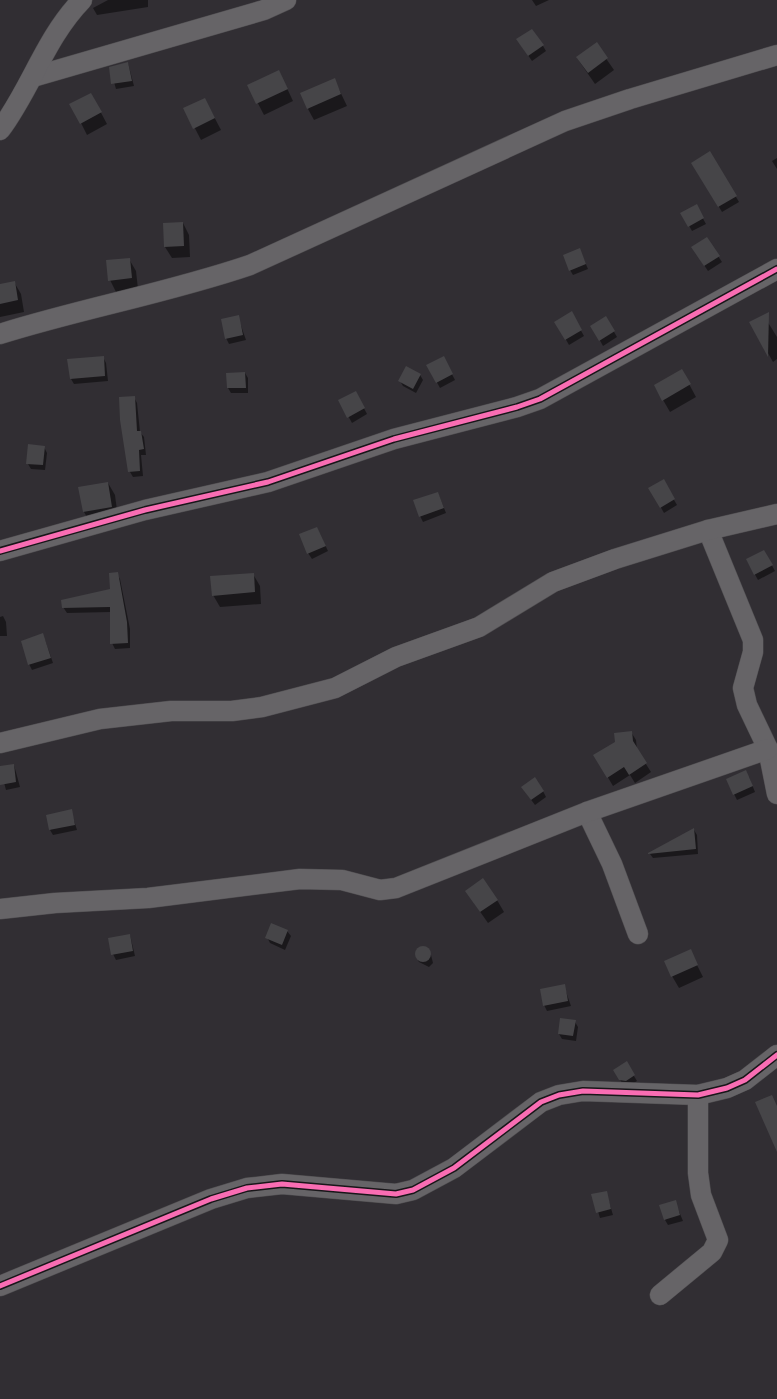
<svg xmlns="http://www.w3.org/2000/svg" width="777" height="1399" font-family="Jost,sans-serif">
  <rect width="100%" height="100%" fill="#312e33"/>
  <g fill="#0007">
    <path d="M108 0H148V7L97 15 93 8Z"/>
    <path d="M532 0H549L536 6Z"/>
    <path d="M596 44 614 70 595 84 577 58Z"/>
    <path d="M521 45 543 46 546 51 532 61Z"/>
    <path d="M128 63 134 86 116 89 110 68Z"/>
    <path d="M334 79 347 106 314 120 308 109Z"/>
    <path d="M285 84 293 101 264 115 249 86Z"/>
    <path d="M91 94 107 124 87 135 81 123Z"/>
    <path d="M185 109 211 111 221 130 201 140Z"/>
    <path d="M710 153 739 202 722 212 693 163Z"/>
    <path d="M777 158V169L772 161Z"/>
    <path d="M696 206 706 224 692 231 682 213Z"/>
    <path d="M183 223 189 235 190 257 172 258 165 247Z"/>
    <path d="M696 253 718 256 722 262 708 271Z"/>
    <path d="M582 255 588 269 573 275 570 270Z"/>
    <path d="M129 259 136 271 138 289 116 292 110 280Z"/>
    <path d="M14 282 21 294 24 312 0 317V285Z"/>
    <path d="M571 313 584 336 569 345 556 322Z"/>
    <path d="M764 316 777 337V359L773 362 751 323Z"/>
    <path d="M238 317 246 340 229 344 226 338Z"/>
    <path d="M606 318 617 337 603 346 592 326Z"/>
    <path d="M103 357 106 363 108 381 74 384 71 379Z"/>
    <path d="M443 357 455 380 440 388 428 366Z"/>
    <path d="M682 371 696 397 670 412 655 386Z"/>
    <path d="M245 373 248 378V393H231L228 388Z"/>
    <path d="M420 375 423 380 416 393 403 386 400 381Z"/>
    <path d="M356 393 367 414 352 423 340 401Z"/>
    <path d="M134 397 137 403 140 432 144 437 146 455H141L143 476 133 477 130 472Z"/>
    <path d="M44 447 47 453 45 470 31 469 28 464Z"/>
    <path d="M663 481 677 505 664 513 650 488Z"/>
    <path d="M108 483 115 495 118 518 91 524 84 512 80 488Z"/>
    <path d="M438 493 446 513 423 522 420 516Z"/>
    <path d="M320 534 328 551 312 559 308 553Z"/>
    <path d="M764 551 775 571 758 580 747 560Z"/>
    <path d="M117 574 120 579 130 629V648L115 649 112 643 111 612 67 613 63 607 111 590Z"/>
    <path d="M253 574 260 586 261 604 220 607 213 595Z"/>
    <path d="M3 616 6 622 7 636H0V617Z"/>
    <path d="M45 640 53 663 32 670 29 664Z"/>
    <path d="M631 732 636 740 637 750 651 772 635 783 630 775 613 786 600 764Z"/>
    <path d="M14 765 20 787 6 790 0 768Z"/>
    <path d="M749 777 755 792 737 800 734 794Z"/>
    <path d="M543 791 546 797 535 805 526 793Z"/>
    <path d="M71 811 77 830 53 835 50 830Z"/>
    <path d="M694 830 697 835 698 854 653 858 650 854Z"/>
    <path d="M497 900 504 912 488 923 474 903Z"/>
    <path d="M287 931 291 936 285 950 270 943 267 937Z"/>
    <path d="M130 935 135 956 116 960 113 954Z"/>
    <path d="M420 948 428 949 431 955 433 963 429 967 419 962 416 957Z"/>
    <path d="M690 951 703 977 679 988 672 976Z"/>
    <path d="M564 986 571 1006 547 1011 544 1005Z"/>
    <path d="M575 1022 578 1027 576 1041 562 1039 559 1034Z"/>
    <path d="M626 1063 637 1081 629 1086H624L614 1070Z"/>
    <path d="M606 1192 613 1215 600 1218 593 1195Z"/>
    <path d="M675 1202 683 1221 668 1225 665 1220Z"/>
  </g>
  <g fill="#464548">
    <path d="M532 29 544 45 528 56 516 39Z"/>
    <path d="M597 42 608 58 588 73 576 57Z"/>
    <path d="M128 62 132 81 111 84 109 67Z"/>
    <path d="M279 70 288 89 256 104 247 85Z"/>
    <path d="M335 78 341 94 307 109 300 93Z"/>
    <path d="M91 93 102 112 80 124 69 104Z"/>
    <path d="M205 98 215 118 193 129 183 108Z"/>
    <path d="M710 151 737 196 718 207 691 163Z"/>
    <path d="M697 204 704 218 688 227 680 213Z"/>
    <path d="M183 222 184 246 164 247 163 223Z"/>
    <path d="M707 237 720 256 704 266 691 247Z"/>
    <path d="M580 248 586 264 569 271 563 255Z"/>
    <path d="M130 258 132 278 108 281 106 260Z"/>
    <path d="M15 281 18 300 0 304V284Z"/>
    <path d="M572 311 582 330 565 340 554 322Z"/>
    <path d="M769 312 768 357 749 322Z"/>
    <path d="M239 315 243 335 225 339 221 319Z"/>
    <path d="M606 316 615 331 599 341 590 326Z"/>
    <path d="M104 356 105 376 70 379 67 359Z"/>
    <path d="M444 356 453 374 436 383 426 365Z"/>
    <path d="M406 366 421 374 413 389 398 381Z"/>
    <path d="M682 369 691 384 662 401 654 385Z"/>
    <path d="M245 372 246 388H227L226 373Z"/>
    <path d="M356 391 365 408 347 418 338 400Z"/>
    <path d="M135 396 137 431H141L144 449 139 450 140 471 128 472 120 420 119 397Z"/>
    <path d="M28 444 45 446 43 465 26 464Z"/>
    <path d="M664 479 675 499 660 508 648 488Z"/>
    <path d="M108 482 112 507 83 512 78 487Z"/>
    <path d="M438 492 444 508 419 517 413 500Z"/>
    <path d="M317 527 326 546 307 554 299 534Z"/>
    <path d="M764 550 773 565 754 575 746 559Z"/>
    <path d="M118 572 127 622 128 643 110 644V607L62 608 61 600 110 589 109 573Z"/>
    <path d="M254 573 255 592 212 596 210 576Z"/>
    <path d="M43 633 51 658 28 665 21 641Z"/>
    <path d="M632 731 633 741 647 763 629 775 624 767 607 778 593 755 615 742 614 733Z"/>
    <path d="M14 764 16 782 0 785V766Z"/>
    <path d="M746 770 753 786 733 795 726 779Z"/>
    <path d="M535 777 544 791 531 800 521 787Z"/>
    <path d="M72 809 75 825 49 830 46 815Z"/>
    <path d="M694 828 696 849 648 854V853Z"/>
    <path d="M483 878 498 900 480 912 465 891Z"/>
    <path d="M271 923 288 930 282 945 265 938Z"/>
    <path d="M130 934 133 951 111 955 108 938Z"/>
    <circle cx="423" cy="954" r="8"/>
    <path d="M691 949 698 965 671 977 664 961Z"/>
    <path d="M565 984 568 1001 543 1006 540 989Z"/>
    <path d="M560 1018 576 1020 573 1036 558 1034Z"/>
    <path d="M627 1061 635 1075 626 1081 619 1080 613 1070Z"/>
    <path d="M772 1095 777 1106V1152L755 1102Z"/>
    <path d="M607 1191 611 1209 596 1213 591 1194Z"/>
    <path d="M676 1200 680 1215 664 1220 659 1205Z"/>
  </g>
  <g fill="none" stroke-linecap="round" stroke-linejoin="round">
    <g stroke="#4f4d50" stroke-width="21">
      <g id="minor">
        <path d="M33 77 264 10 286 0"/>
        <path d="M0 130C31 89 45 38 82 0"/>
        <path d="M0 334C83 308 168 293 250 265L565 121 630 99 777 55"/>
        <path d="M708 530 753 640V652L743 688 747 705 768 749 777 794"/>
        <path d="M0 551 145 510 268 482 394 439 517 407 540 399 777 269"/>
        <path d="M0 743 100 719 171 711H232L262 707 335 688 396 657 479 627 553 582 615 559 708 530 777 514"/>
        <path d="M587 812 612 864 638 934"/>
        <path d="M0 909 55 903 148 898 300 879 342 880 380 890 396 888 587 812 768 749"/>
        <path d="M0 1286 211 1199 247 1188 282 1184 396 1194 413 1190 454 1168 541 1102 559 1095 583 1091 698 1095 727 1088 745 1080 777 1055"/>
        <path d="M660 1295 712 1252 718 1240 701 1195 698 1173V1095"/>
      </g>
    </g>
    <use href="#minor" stroke="#666467" stroke-width="20"/>
    <g stroke="#181619" stroke-width="8">
      <g id="cycleway">
        <path d="M0 551 145 510 268 482 394 439 517 407 540 399 777 269"/>
        <path d="M0 1286 211 1199 247 1188 282 1184 396 1194 413 1190 454 1168 541 1102 559 1095 583 1091 698 1095 727 1088 745 1080 777 1055"/>
      </g>
    </g>
    <use href="#cycleway" stroke="#f96db3" stroke-width="5"/>
  </g>
</svg>
